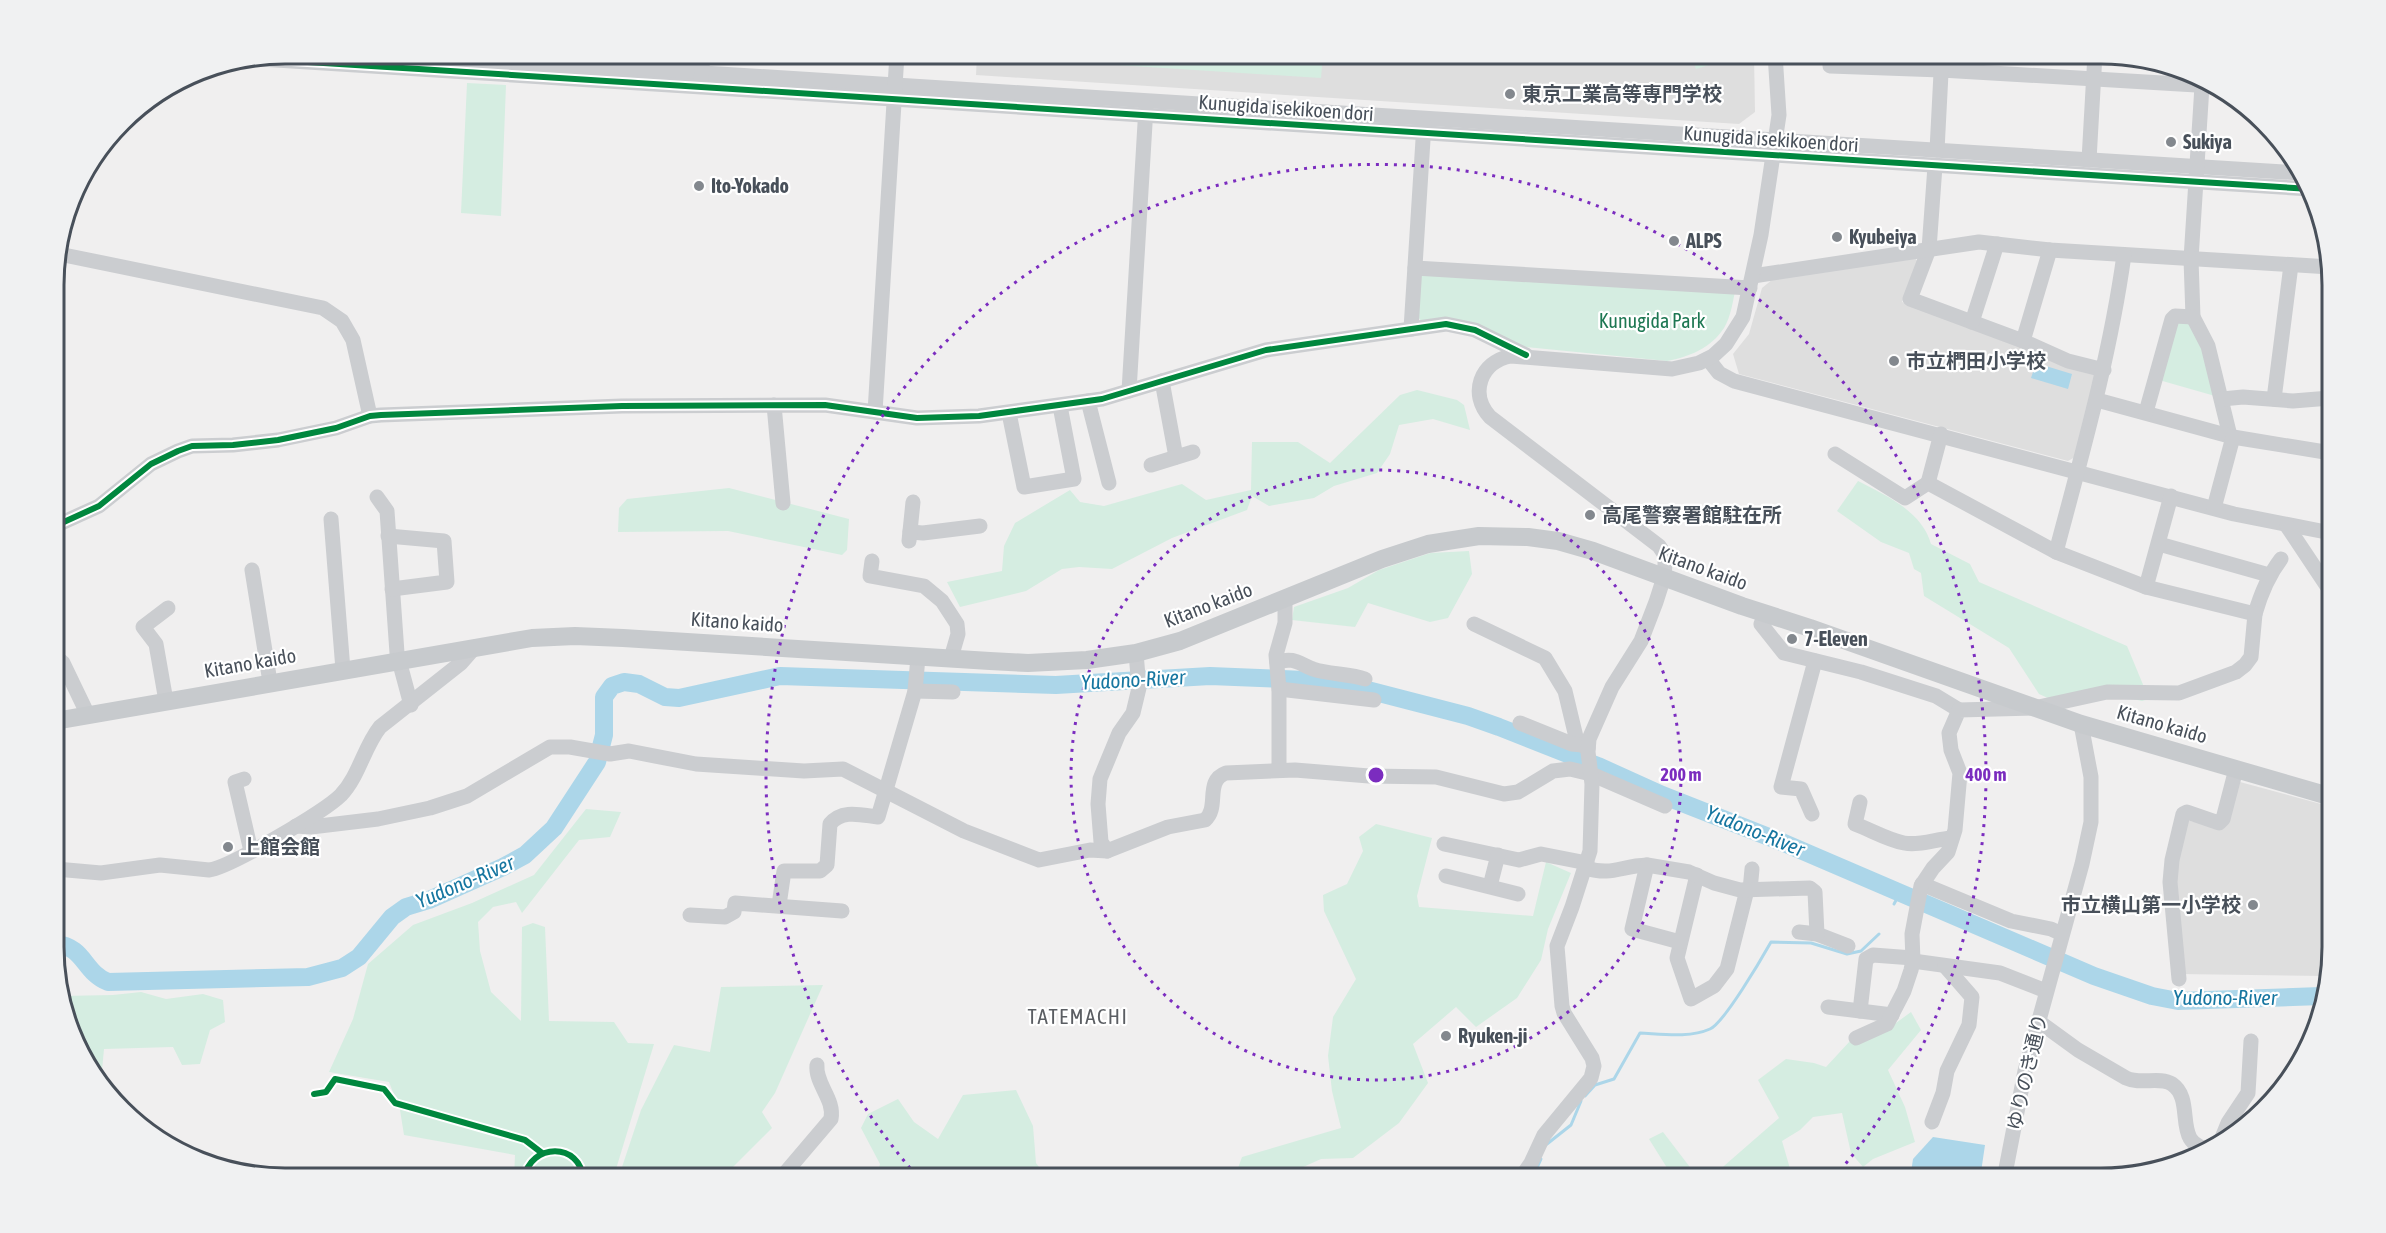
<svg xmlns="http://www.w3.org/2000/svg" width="2386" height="1233" font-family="'Asap Condensed','Noto Sans JP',sans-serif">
  <rect width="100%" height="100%" fill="#f0efef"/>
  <g fill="#dedede">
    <path d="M977 54H1754L1755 112 1739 124 976 75Z"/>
    <path d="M1914 257 1918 262 1902 302 2093 373 2096 378 2075 457 2068 461 1739 374 1733 354 1749 334 1762 288 1773 279Z"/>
    <path d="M2240 782 2332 807V820L2326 842 2332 844V948L2326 976 2178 974 2173 863 2184 820 2220 826Z"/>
  </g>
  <g fill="#d5ede1">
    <path d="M991 54H1323L1321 78 991 57Z"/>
    <path d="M1691 54H1744L1696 69Z"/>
    <path d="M467 83 506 85 501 216 461 213Z"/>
    <path d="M1419 268 1736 287C1733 300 1731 317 1724 328 1711 348 1689 357 1667 361L1526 347 1421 321 1416 314Z"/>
    <path d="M2189 320 2203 343 2215 396 2159 380 2174 324Z"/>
    <path d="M1417 390 1457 400 1464 405 1470 430 1433 419 1399 425 1390 454 1377 473 1334 486 1314 498 1269 506 1252 496 1247 510 1172 538 1112 569 1079 567 1062 569 1026 591 960 607 947 582 1002 571 1004 546 1015 523 1070 490 1080 502 1104 506 1182 484 1206 500 1251 490 1252 442H1298L1330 463 1400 395Z"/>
    <path d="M1858 481C1885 495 1922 511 1931 544L1970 564 1979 582 2127 646 2149 699 2142 701 2105 693 2061 704 2039 694 2009 648 1924 596 1921 573 1914 569 1909 553 1881 542 1837 511Z"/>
    <path d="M729 488 849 519 847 550 842 555 728 531 618 532 619 508 627 499Z"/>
    <path d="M1469 551 1472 574 1448 618 1430 622 1368 603 1355 627 1292 620 1294 607 1348 588 1379 570 1430 553Z"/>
    <path d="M586 809 621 812 610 837 579 840 522 913 516 902 493 907 478 922 480 951 491 992 521 1021 522 927 533 923 545 927 549 1021 614 1022 628 1043 654 1044 613 1179H514L515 1155 404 1135 400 1110 389 1082 329 1072 353 1019 368 964 413 925 472 903 534 875Z"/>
    <path d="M1376 824 1432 838 1417 896 1419 907 1533 916 1546 862 1571 873 1548 929 1541 960 1517 998 1476 1027 1456 1007 1413 1044 1428 1083 1399 1123 1353 1158 1321 1159 1301 1168 1290 1179H1234L1242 1157 1341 1128 1332 1091 1328 1056 1333 1017 1356 979 1324 911 1323 895 1347 884 1363 851 1359 837Z"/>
    <path d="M823 985 775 1093 762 1112 772 1128 724 1176 718 1179H618L641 1110 674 1045 710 1052 721 987Z"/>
    <path d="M141 992 166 999 203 994 223 1000 225 1022 210 1030 200 1064 182 1065 173 1047 104 1049 101 1081H97L71 1036 61 996 113 995Z"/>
    <path d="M1911 1012 1921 1030 1888 1070 1905 1107 1915 1142 1873 1159 1863 1167 1851 1153 1842 1113 1813 1117 1800 1130 1782 1141 1793 1179H1709L1779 1118 1758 1080 1786 1059 1814 1063 1826 1067 1850 1041 1889 1028Z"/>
    <path d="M1016 1090 1033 1126 1036 1163 1048 1179H876L880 1164 861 1128 868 1114 898 1099 914 1122 938 1139 963 1095Z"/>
    <path d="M1663 1132 1699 1179H1674L1649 1139Z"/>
  </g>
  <g fill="#acd6e9">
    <path d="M2036 363 2072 374 2068 389 2031 378Z"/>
    <path d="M1933 1137 1985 1145 1980 1179H1910L1913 1159Z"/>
  </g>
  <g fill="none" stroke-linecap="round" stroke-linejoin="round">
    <g stroke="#acd6e9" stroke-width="3">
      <path d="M1894 904 1900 893"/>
      <path d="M1585 1096 1595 1085 1614 1079 1640 1033C1662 1034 1690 1038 1710 1029 1724 1023 1762 958 1771 942L1811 943 1847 954 1861 951 1879 934"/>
      <path d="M1547 1144 1571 1125 1581 1101"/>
      <path d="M1532 1179 1541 1159"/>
    </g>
    <path stroke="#acd6e9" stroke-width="18" d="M56 944C85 947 83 972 108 982L308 977 342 968 359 957 392 917 406 907 429 900 503 867 525 855 554 828 597 762 604 735V697L612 686 624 682 639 684 665 697 679 698 780 676 1056 685 1210 676 1305 680 1352 686 1468 716 1499 727 1598 766 1662 795 1784 843 2094 976 2152 996 2178 1001 2321 996"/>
    <g stroke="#cbcdd0" stroke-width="15">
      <path d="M401 54 2301 173"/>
      <path d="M1831 54 1830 66 1941 70 2213 86"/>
      <path d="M260 59 2310 189"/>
      <path d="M701 81 703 54"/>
      <path d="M2202 86 2191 259 2193 317 2208 346 2230 436"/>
      <path d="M1937 150 1942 54"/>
      <path d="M2089 160 2095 54"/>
      <path d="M1935 166 1929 249 1910 299 2023 341 2068 361 2104 370"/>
      <path d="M59 254 323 308 342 321 353 340 370 416"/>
      <path d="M1415 268 1750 288"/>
      <path d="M1753 276 1979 242 2050 250 2330 267"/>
      <path d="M1972 322 1997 244"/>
      <path d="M1411 329 1424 124"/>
      <path d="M2023 341 2050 250"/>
      <path d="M1708 359 1719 373 1734 381 2234 514 2331 533"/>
      <path d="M1162 381 1176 457"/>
      <path d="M1129 391 1146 107"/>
      <path d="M2222 399 2243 397 2293 401 2330 398"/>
      <path d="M2274 399 2291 265"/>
      <path d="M2097 400 2233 437 2331 453"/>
      <path d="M1088 401 1109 483"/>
      <path d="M774 405 783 503"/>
      <path d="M875 412 897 54"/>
      <path d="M2146 412 2172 319 2175 316 2193 317"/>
      <path d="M1009 413 1024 487 1074 479 1060 406"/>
      <path d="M1835 454 1905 498 1928 483 2056 552 2146 587 2255 614C2261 593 2268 576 2281 559"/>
      <path d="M1151 465 1193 452"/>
      <path d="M1928 483 1941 434"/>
      <path d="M377 497 387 511 397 653 411 705"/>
      <path d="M2214 508 2233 437"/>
      <path d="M331 519 343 670"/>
      <path d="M55 526 99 506 151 464 178 451 192 446 233 445 278 440 336 428 370 416 381 415 622 406 825 405 917 418 979 416 1102 399 1266 350 1446 324 1475 330 1526 355"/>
      <path d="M2287 526 2331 592"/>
      <path d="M910 532 923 533 980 526"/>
      <path d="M388 536 444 541 447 582 392 589"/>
      <path d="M909 541 913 502"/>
      <path d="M2159 544 2269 575"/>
      <path d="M2056 552C2082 454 2110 356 2124 255"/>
      <path d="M872 561 870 576 924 586 942 601 957 624 958 634 951 658"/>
      <path d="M252 570 270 682"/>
      <path d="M2146 587 2171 496"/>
      <path d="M1765 614 1761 624 1784 653 1861 672 1936 696 1959 710"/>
      <path d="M1474 624 1545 658 1565 691 1576 737 1582 745 1588 748"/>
      <path d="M55 656 63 663 88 715"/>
      <path d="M1277 662C1294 657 1298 663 1313 669 1327 674 1350 674 1365 679"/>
      <path d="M1279 689 1374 700"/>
      <path d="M915 691 953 692"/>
      <path d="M166 701 156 644 143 627 168 608"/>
      <path d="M1520 723 1572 744 1582 745"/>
      <path d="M1279 770V689L1276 655 1285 623V599"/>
      <path d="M244 779 235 782 251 851"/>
      <path d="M1860 802 1855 824C1871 830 1888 840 1904 843 1919 846 1936 839 1952 838"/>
      <path d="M1812 814 1801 789 1781 787 1815 661"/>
      <path d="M296 826 311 827 378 819 430 808 467 796 550 747H570L610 754 629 751 696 764 804 771 843 769 964 831 1039 860 1090 850 1107 851 1168 827 1205 820C1220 807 1204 781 1226 773L1295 770 1369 776 1436 777 1504 794 1518 792 1553 771 1570 769 1591 774 1665 806"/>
      <path d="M1444 844 1519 860 1541 854 1587 863"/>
      <path d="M1107 851 1101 842 1098 804 1100 779 1119 733 1133 713 1139 688 1136 653"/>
      <path d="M1585 868C1613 876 1620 866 1647 865"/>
      <path d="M56 869 101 873 160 865 209 870C229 868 325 811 341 795 359 776 364 747 380 727L461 663 475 647"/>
      <path d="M1697 875 1677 958 1691 999 1714 986 1727 969 1747 890"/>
      <path d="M1446 876 1518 894"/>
      <path d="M1922 884 2011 921 2051 929 2062 934"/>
      <path d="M1490 886 1498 855"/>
      <path d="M1750 890 1752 869"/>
      <path d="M779 905 784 871H820L827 865 830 824C842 809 861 815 878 817L915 691 918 657"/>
      <path d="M690 915 725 917 734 912 735 903 842 911"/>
      <path d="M1799 932 1817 934 1848 946"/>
      <path d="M1680 942 1632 929 1647 865 1689 872 1714 883 1740 890 1810 888 1815 892 1817 934"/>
      <path d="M1913 961 2000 973 2046 991"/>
      <path d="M2179 979 2170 882 2172 860 2183 814 2187 812 2219 823 2223 819 2236 769"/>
      <path d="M1828 1007 1892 1015"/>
      <path d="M1860 1011 1866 959 1873 955 1913 958"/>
      <path d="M2038 1021 2078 1050 2126 1078C2141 1085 2159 1076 2172 1084 2197 1101 2170 1147 2212 1149"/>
      <path d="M1856 1038 1887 1024 1904 991 1911 970 1913 961 1912 934 1921 886 1933 868 1948 852 1955 830 1960 773 1951 750 1949 733 1959 710 2034 708 2107 692 2179 693 2236 672 2245 665 2251 657 2255 614"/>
      <path d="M1932 1122 1943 1093 1947 1071 1969 1025 1972 997 1945 966"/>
      <path d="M2219 1145 2228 1123 2248 1093 2251 1041"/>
      <path d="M780 1179 831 1119C835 1099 815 1084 817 1065"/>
      <path d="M1520 1179 1531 1163 1544 1135 1591 1078 1594 1066 1592 1058 1564 1013 1562 1006 1557 946 1572 907 1590 851 1592 784 1588 752 1589 739 1612 687 1641 641 1656 602 1664 577 1665 564V555L1659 546 1490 417C1469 394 1480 362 1511 356L1672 369 1699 363 1713 356 1726 344 1743 317 1761 235 1779 115 1775 54"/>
      <path d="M2004 1179 2025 1071 2082 864 2091 822V777L2081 724"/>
    </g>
    <path stroke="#c7cacd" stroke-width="18" d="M55 721 532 638 575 636 623 638 990 661 1028 663 1087 660 1136 653 1180 641 1382 559 1428 544 1479 536 1528 537 1558 541 1593 551 1742 606 1810 628 2081 724 2332 797"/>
    <g stroke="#fff" stroke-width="10">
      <g id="cycleway">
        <path d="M260 59 2310 189"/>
        <path d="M55 526 99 506 151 464 178 451 192 446 233 445 278 440 336 428 370 416 381 415 622 406 825 405 917 418 979 416 1102 399 1266 350 1446 324 1475 330 1526 355"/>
        <path d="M314 1094 326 1092 335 1079 384 1089 395 1103 525 1140 542 1153"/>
        <path d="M524 1179C530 1142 581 1142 583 1179"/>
      </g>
    </g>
    <use href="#cycleway" stroke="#00873e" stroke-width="6"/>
  </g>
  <g fill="none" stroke="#7b2cbf" stroke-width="3" stroke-dasharray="3 6">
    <circle cx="1376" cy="775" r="305"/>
    <path d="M916 1175A610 610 0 1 1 1836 1175"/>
  </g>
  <g fill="#83888e" stroke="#fff" stroke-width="2">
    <circle cx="1510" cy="94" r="6"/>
    <circle cx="2171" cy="142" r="6"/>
    <circle cx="699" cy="186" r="6"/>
    <circle cx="1837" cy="237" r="6"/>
    <circle cx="1674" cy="241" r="6"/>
    <circle cx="1894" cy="361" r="6"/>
    <circle cx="1590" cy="515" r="6"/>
    <circle cx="1792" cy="639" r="6"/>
    <circle cx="228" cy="847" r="6"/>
    <circle cx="2253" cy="905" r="6"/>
    <circle cx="1446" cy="1036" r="6"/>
  </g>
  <g text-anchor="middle" stroke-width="4.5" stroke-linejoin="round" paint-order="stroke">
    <g font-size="20" font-weight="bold" fill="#48505a" stroke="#fff" text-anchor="start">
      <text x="1522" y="101">東京工業高等専門学校</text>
      <text x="2183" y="149">Sukiya</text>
      <text x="711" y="193">Ito-Yokado</text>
      <text x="1849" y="244">Kyubeiya</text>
      <text x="1686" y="248">ALPS</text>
      <text x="1906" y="368">市立椚田小学校</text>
      <text x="1602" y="522">高尾警察署館駐在所</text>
      <text x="1804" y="646">7-Eleven</text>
      <text x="240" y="854">上館会館</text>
      <text x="2241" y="912" text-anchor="end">市立横山第一小学校</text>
      <text x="1458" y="1043">Ryuken-ji</text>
    </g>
    <g font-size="20" fill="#48505a" stroke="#fff">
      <text transform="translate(1286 108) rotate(4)" y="7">Kunugida isekikoen dori</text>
      <text transform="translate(1771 139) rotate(4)" y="7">Kunugida isekikoen dori</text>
      <text transform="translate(1703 568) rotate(20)" y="7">Kitano kaido</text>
      <text transform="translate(1208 605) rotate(-21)" y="7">Kitano kaido</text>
      <text transform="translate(737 622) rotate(4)" y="7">Kitano kaido</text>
      <text transform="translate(250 663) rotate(-10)" y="7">Kitano kaido</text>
      <text transform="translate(2162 724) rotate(16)" y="7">Kitano kaido</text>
      <text transform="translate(2027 1072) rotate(-77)" y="7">ゆりのき通り</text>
    </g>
    <g font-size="20" fill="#1d7752" stroke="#fff">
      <text x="1652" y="328">Kunugida Park</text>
    </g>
    <g font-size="21" font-style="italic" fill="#1676a0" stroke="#fff">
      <text transform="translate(1133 680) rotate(-3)" y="7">Yudono-River</text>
      <text transform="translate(1755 831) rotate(22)" y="7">Yudono-River</text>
      <text transform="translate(465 882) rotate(-23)" y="7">Yudono-River</text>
      <text x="2225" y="1005">Yudono-River</text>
    </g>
    <g font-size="21" letter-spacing="1.5" fill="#5b5e63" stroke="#fff">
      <text x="1078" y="1024">TATEMACHI</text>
    </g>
  </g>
  <path d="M0 0H2386V1233H0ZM285 64H2101A221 221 0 0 1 2322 285V947A221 221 0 0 1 2101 1168H285A221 221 0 0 1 64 947V285A221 221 0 0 1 285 64Z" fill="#f0f1f2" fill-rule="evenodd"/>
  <path fill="none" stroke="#48505a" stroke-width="3" d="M285 64H2101A221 221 0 0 1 2322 285V947A221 221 0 0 1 2101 1168H285A221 221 0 0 1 64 947V285A221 221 0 0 1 285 64Z"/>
  <circle cx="1376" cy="775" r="9" fill="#7b2cbf" stroke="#fff" stroke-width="3"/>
  <g font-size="18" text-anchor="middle" font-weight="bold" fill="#7b2cbf" stroke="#fff" stroke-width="4.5" stroke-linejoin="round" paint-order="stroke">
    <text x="1681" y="781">200 m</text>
    <text x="1986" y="781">400 m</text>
  </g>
</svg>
